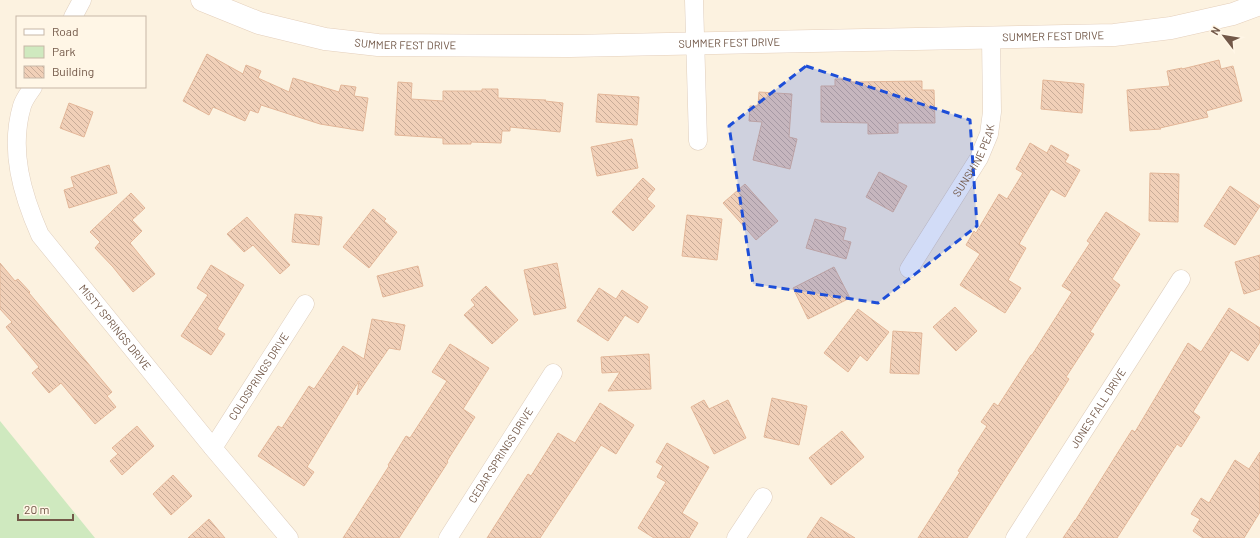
<svg xmlns="http://www.w3.org/2000/svg" width="1260" height="538" font-family="Barlow,sans-serif">
  <defs>
    <pattern id="building-back-hatch" width="6" height="6" patternUnits="userSpaceOnUse"><rect width="6" height="6" fill="#f1d0b8"/><path d="M-1 5l2 2M0 0l6 6M5-1l2 2" fill="none" stroke="#c8ac98"/></pattern>
  </defs>
  <rect width="100%" height="100%" fill="#fcf2e0"/>
  <path fill="#cfe9bf" d="M0 421 95 538H0Z"/>
  <g fill="url(#building-back-hatch)" stroke="#e3b799">
    <path d="M207 54 243 74 246 65 261 71 258 78 289 92 293 78 339 92 341 85 356 87 354 96 368 98 363 131 320 124 261 105 258 113 250 110 245 121 213 107 209 115 183 101Z"/>
    <path d="M1219 60 1221 69 1233 66 1242 101 1206 111 1208 117 1160 128 1161 129 1130 131 1127 90 1170 86 1167 71 1182 68V69Z"/>
    <path d="M835 79H851V82L922 81V90H934L935 123H898V133L868 134V123L821 122V86H835Z"/>
    <path d="M1043 80 1084 84 1082 113 1041 109Z"/>
    <path d="M398 82 412 83 411 99 443 101V91H482V89H498V98L546 100 545 101 563 103 560 132 510 127V131H502L501 143 471 142V144H443V138L395 135Z"/>
    <path d="M759 92 792 94 789 137 797 139 790 169 753 160 762 122 749 121 750 106H758Z"/>
    <path d="M598 94 639 97 637 125 596 122Z"/>
    <path d="M69 103 93 112 84 137 60 128Z"/>
    <path d="M632 139 638 168 597 176 591 147Z"/>
    <path d="M1030 143 1047 153 1051 145 1069 155 1065 162 1080 170 1065 197 1051 189 1019 244 1026 248 1008 280 1021 288 1005 313 960 285 980 254 966 245 974 231 976 233 999 194 1007 199 1023 173 1016 169Z"/>
    <path d="M109 165 117 193 69 208 64 190 74 187 71 177Z"/>
    <path d="M879 172 907 186 893 212 866 197Z"/>
    <path d="M1150 173 1179 174 1178 222 1149 221Z"/>
    <path d="M643 178 655 189 647 199 655 206 633 231 612 212Z"/>
    <path d="M745 184 778 221 756 240 723 203Z"/>
    <path d="M1230 186 1260 206 1235 245 1204 226Z"/>
    <path d="M131 193 145 208 132 220 142 231 130 243 155 274 133 292 113 267 95 248 100 242 90 232Z"/>
    <path d="M373 209 386 219 384 221 397 232 369 268 343 247Z"/>
    <path d="M1106 212 1140 234 1112 279 1120 285 1090 332 1094 334 1066 377 1069 379 967 538H918L960 472 958 471 987 426 981 422 994 403 998 406 1031 355H1032L1072 292 1062 286 1090 243 1087 241Z"/>
    <path d="M295 214 322 217 319 245 292 242Z"/>
    <path d="M687 215 722 219 717 260 682 256Z"/>
    <path d="M247 217 290 265 280 274 253 245 244 252 227 234Z"/>
    <path d="M815 219 846 228 843 240 851 242 846 259 806 248Z"/>
    <path d="M1260 255V289L1244 294 1235 262Z"/>
    <path d="M0 263 15 281 18 279 30 292 29 293 112 392 107 396 116 407 95 424 61 383 49 393 32 373 39 367 6 327 12 322 0 309Z"/>
    <path d="M557 263 566 308 534 315 524 270Z"/>
    <path d="M211 265 244 285 217 329 225 334 211 355 181 336 208 295 197 288Z"/>
    <path d="M418 266 423 286 383 297 377 276Z"/>
    <path d="M834 267 850 298 808 319 793 288Z"/>
    <path d="M486 286 518 320 492 344 464 315 475 305 471 300Z"/>
    <path d="M599 288 616 299 622 290 648 307 638 323 625 315 608 341 577 321Z"/>
    <path d="M955 307 977 331 956 351 933 327Z"/>
    <path d="M1229 308 1260 328V342L1248 361 1231 350 1193 412 1200 417 1181 447 1177 444 1117 538H1063L1075 520V521L1132 430 1135 432 1188 343 1201 352Z"/>
    <path d="M858 309 889 332 867 361 860 355 848 372 824 353Z"/>
    <path d="M372 319 405 325 400 350 389 348 357 395 359 381 307 467 314 472 304 486 258 456 278 426 282 428 309 386 314 389 343 346 364 359Z"/>
    <path d="M893 331 922 333 919 374 890 373Z"/>
    <path d="M450 344 489 368 463 409 475 417 447 461 448 462 399 538H343L389 466 388 465 406 436 410 438 447 381 432 372Z"/>
    <path d="M649 354 651 389 608 391 620 372 602 373 601 357Z"/>
    <path d="M772 398 807 406 799 445 764 437Z"/>
    <path d="M704 400 709 409 728 400 746 438 714 454 691 407Z"/>
    <path d="M600 403 634 425 616 454 601 445 540 538H487L528 474 531 476 558 433 575 443Z"/>
    <path d="M137 426 154 446 122 475 110 461 118 454 112 448Z"/>
    <path d="M842 431 864 457 831 485 809 458Z"/>
    <path d="M667 443 709 467 682 513 698 523 689 538H654L638 528 666 482 657 477 663 466 656 462Z"/>
    <path d="M1260 452V512L1244 538H1203L1193 531 1200 519 1191 514 1201 498 1209 503 1235 460 1249 469Z"/>
    <path d="M173 475 192 496 171 515 153 494Z"/>
    <path d="M821 517 855 538H807Z"/>
    <path d="M209 519 225 538H188Z"/>
  </g>
  <g fill="none" stroke-linecap="round" stroke-linejoin="round">
    <g stroke="#dfcebd" stroke-width="19">
      <g id="street">
        <path d="M694 0 698 141"/>
        <path d="M73 17 82 0"/>
        <path id="s1" d="M33 87C29 93 24 99 22 106 9 150 22 194 40 235L213 448 289 538"/>
        <path id="s2" d="M909 269 979 158 989 134 992 112 991 38"/>
        <path id="s3" d="M213 448 305 304"/>
        <path id="s4" d="M448 538 553 373"/>
        <path d="M736 538 763 497"/>
        <path id="s5" d="M1015 538 1181 279"/>
      </g>
    </g>
    <g stroke="#e4cfbb" stroke-width="23">
      <g id="secondary">
        <path id="s6" d="M202 0 259 23 325 39 378 45 570 46 1114 35 1171 28 1233 14 1260 4"/>
      </g>
    </g>
    <use href="#street" stroke="#fff" stroke-width="18"/>
    <use href="#secondary" stroke="#fff" stroke-width="22"/>
  </g>
  <path fill="#1d4ed8" fill-opacity="0.2" stroke="#1d4ed8" stroke-width="3" stroke-dasharray="8 5" stroke-linejoin="round" d="M806 66 970 120 977 226 878 303 753 284 729 126Z"/>
  <g text-anchor="middle" stroke-width="3" stroke-linejoin="round" paint-order="stroke">
    <g font-size="11" fill="#725848" stroke="#fff6e6">
      <text dy="4" stroke="none"><textPath href="#s6" startOffset="858">SUMMER FEST DRIVE</textPath></text>
      <text dy="4" stroke="none"><textPath href="#s6" startOffset="210">SUMMER FEST DRIVE</textPath></text>
      <text dy="4" stroke="none"><textPath href="#s6" startOffset="534">SUMMER FEST DRIVE</textPath></text>
      <text dy="4" stroke="none"><textPath href="#s2" startOffset="127">SUNSHINE PEAK</textPath></text>
      <text dy="4" stroke="none"><textPath href="#s1" startOffset="274">MISTY SPRINGS DRIVE</textPath></text>
      <text dy="4" stroke="none"><textPath href="#s3" startOffset="85">COLDSPRINGS DRIVE</textPath></text>
      <text dy="4" stroke="none"><textPath href="#s5" startOffset="154">JONES FALL DRIVE</textPath></text>
      <text dy="4" stroke="none"><textPath href="#s4" startOffset="98">CEDAR SPRINGS DRIVE</textPath></text>
    </g>
  </g>
  <rect x="16" y="16" width="130" height="72" fill="#fff6e6" stroke="#c7b7a7"/>
  <rect x="24" y="29" width="20" height="6" fill="#ffffff" stroke="#c7b7a7"/>
  <text x="52" y="36" font-size="12" fill="#725848">Road</text>
  <rect x="24" y="46" width="20" height="12" fill="#cfe9bf" stroke="#c7b7a7"/>
  <text x="52" y="56" font-size="12" fill="#725848">Park</text>
  <rect x="24" y="66" width="20" height="12" fill="url(#building-back-hatch)" stroke="#c7b7a7"/>
  <text x="52" y="76" font-size="12" fill="#725848">Building</text>
  <g transform="translate(1224 36) rotate(301)" stroke="#fff6e6" stroke-width="3" paint-order="stroke">
  <path d="M0-3L7 15L0 10L-7 15Z" fill="#725848"/>
  <text y="-6" font-size="11" font-weight="bold" text-anchor="middle" fill="#725848">N</text>
  </g>
  <path d="M18 514v6h55v-6" fill="none" stroke="#725848" stroke-width="2"/>
  <text x="24" y="514" font-size="12" fill="#725848" stroke="#fff6e6" stroke-width="3" paint-order="stroke">20 m</text>
</svg>
